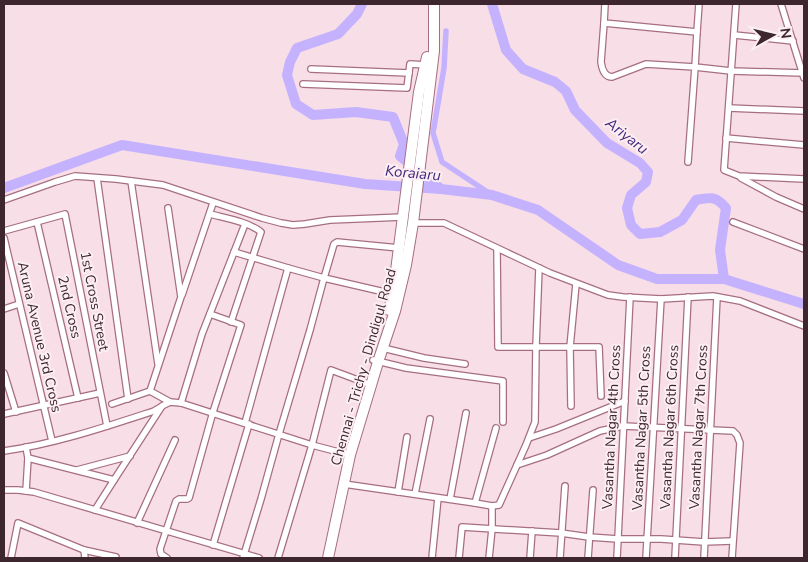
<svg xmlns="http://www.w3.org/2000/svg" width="808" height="562" font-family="'Nunito Sans',sans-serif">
  <rect width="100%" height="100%" fill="#f8dee7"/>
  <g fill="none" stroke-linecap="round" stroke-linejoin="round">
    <path stroke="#c5b2ff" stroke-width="5.5" d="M446 31 444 68 433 133 442 162 492 195"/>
    <g stroke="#c5b2ff" stroke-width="10">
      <path d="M362 4 357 14 338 34 297 48 290 62 287 75 296 104 313 115 356 112 393 117 404 144 400 156 441 189"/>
      <path d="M492 4 506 50 523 69 555 82 566 91 575 110 607 143 640 163 648 172 646 182 631 195 627 208 631 225 640 234 660 232 682 220 696 200C711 197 716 196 726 208L720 250 724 279"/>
      <path d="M4 188 122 145 365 184 441 189 492 195 538 210 618 265 657 279H724L804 304"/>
    </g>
    <g stroke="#a66e83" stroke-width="8">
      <g id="minor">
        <path d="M605 4 604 23 697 32 699 4"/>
        <path d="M736 4 724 170 739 176 804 179"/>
        <path d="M781 4 804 78"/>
        <path d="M604 23 601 62C602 69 604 77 612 77L646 64 695 67 688 162"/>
        <path d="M697 32 695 67 731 71 804 73"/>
        <path d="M734 35 793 41"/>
        <path d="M311 69 409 73"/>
        <path d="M303 84 407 88 410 64 426 65"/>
        <path d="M729 108 804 111"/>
        <path d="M726 138 804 145"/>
        <path d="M97 178 128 399"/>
        <path d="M741 178 776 197 804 209"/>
        <path d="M131 181 158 364"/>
        <path d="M4 200 55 182 75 176 116 179 163 185 262 218 281 223 293 225 305 224 330 220 403 217"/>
        <path d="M210 214C225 218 249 222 261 232L231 322"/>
        <path d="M37 222 78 398"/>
        <path d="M733 222 804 249"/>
        <path d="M413 223H444L550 273 608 295 623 297 661 299 713 296 740 301 804 326"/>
        <path d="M4 231 65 214 107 426"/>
        <path d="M4 238 52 441"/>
        <path d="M497 249 498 347H599L601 396"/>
        <path d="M234 252 288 268"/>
        <path d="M393 294 324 278 334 244 337 242 399 248"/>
        <path d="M182 295 213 203"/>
        <path d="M4 309 19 304"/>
        <path d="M383 348 424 358 465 364"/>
        <path d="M373 360 406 368 503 381V422"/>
        <path d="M4 373 16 412"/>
        <path d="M150 391 181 297 168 208"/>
        <path d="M181 403 202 334 245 224"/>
        <path d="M112 404 150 391 170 402"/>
        <path d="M571 406 570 347 576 284"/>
        <path d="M4 414 100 393"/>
        <path d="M529 438 556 429 625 401"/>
        <path d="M26 447 28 458 114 480 162 406 170 402 181 403 312 445 350 455"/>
        <path d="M4 451C55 444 105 427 154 411L161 407"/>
        <path d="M517 465 547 455 600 431 623 426 733 431 737 435 740 443 732 558"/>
        <path d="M77 470 130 456"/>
        <path d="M344 484 475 503 492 506 499 505 526 445 535 422 536 346 539 268"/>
        <path d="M4 490H18L34 492 259 558"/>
        <path d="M26 491 28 458"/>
        <path d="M398 492 407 437"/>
        <path d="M415 494 430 419"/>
        <path d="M450 499 466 413"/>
        <path d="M475 503 496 428"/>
        <path d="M95 510 114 480"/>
        <path d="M137 523 175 440"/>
        <path d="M213 545 249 424"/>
        <path d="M84 550 116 557V558"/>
        <path d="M11 558 18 523 84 550 85 558"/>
        <path d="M167 558 161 554 160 549 176 501 179 499H187L189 498 213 412 241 325 210 314"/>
        <path d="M243 558 261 499 279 434 310 330 324 278 288 268 245 423"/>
        <path d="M278 558 312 445 331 370 366 383"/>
        <path d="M432 558 438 498"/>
        <path d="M459 558 462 527 561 533 589 537 618 539H661L704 542 732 541"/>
        <path d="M489 558 492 529V506"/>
        <path d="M530 558 532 531"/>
        <path d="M560 558 565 486"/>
        <path d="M588 558 593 490"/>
        <path d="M617 558 630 297"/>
        <path d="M646 558 661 299"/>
        <path d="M675 558 688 297"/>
        <path d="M704 558 717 297"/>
      </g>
    </g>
    <g stroke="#a66e83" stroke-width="12">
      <g id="trunk">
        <path d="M389 310 393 294 419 92 427 57"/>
        <path d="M328 558 350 455 378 362 395 311 406 265 413 223 434 51V4"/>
      </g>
    </g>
    <use href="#minor" stroke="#fff" stroke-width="5.5"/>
    <use href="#trunk" stroke="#fff" stroke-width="10"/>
  </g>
  <g text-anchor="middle" stroke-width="4" stroke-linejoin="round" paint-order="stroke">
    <g font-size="14" fill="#3e262f" stroke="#fceff3">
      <text transform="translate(95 301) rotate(79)" y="5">1st Cross Street</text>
      <text transform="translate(70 307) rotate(77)" y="5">2nd Cross</text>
      <text transform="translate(40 337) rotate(77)" y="5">Aruna Avenue 3rd Cross</text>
      <text transform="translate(363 367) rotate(-74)" y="5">Chennai - Trichy - Dindigul Road</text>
      <text transform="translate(611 427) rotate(-87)" y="5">Vasantha Nagar 4th Cross</text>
      <text transform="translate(669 427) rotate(-87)" y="5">Vasantha Nagar 6th Cross</text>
      <text transform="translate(698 427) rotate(-87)" y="5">Vasantha Nagar 7th Cross</text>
      <text transform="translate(641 428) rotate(-87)" y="5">Vasantha Nagar 5th Cross</text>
    </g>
    <g font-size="15" font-style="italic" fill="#45267c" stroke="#fceff3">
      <text transform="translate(627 136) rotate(38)" y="5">Ariyaru</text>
      <text transform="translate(413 173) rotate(5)" y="5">Koraiaru</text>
    </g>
  </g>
  <rect width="808" height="562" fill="none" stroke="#3e262f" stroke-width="10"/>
  <g transform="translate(773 35) rotate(82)" stroke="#fceff3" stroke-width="4" paint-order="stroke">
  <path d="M0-4L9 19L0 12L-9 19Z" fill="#3e262f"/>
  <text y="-8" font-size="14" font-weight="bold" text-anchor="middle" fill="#3e262f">N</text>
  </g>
</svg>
